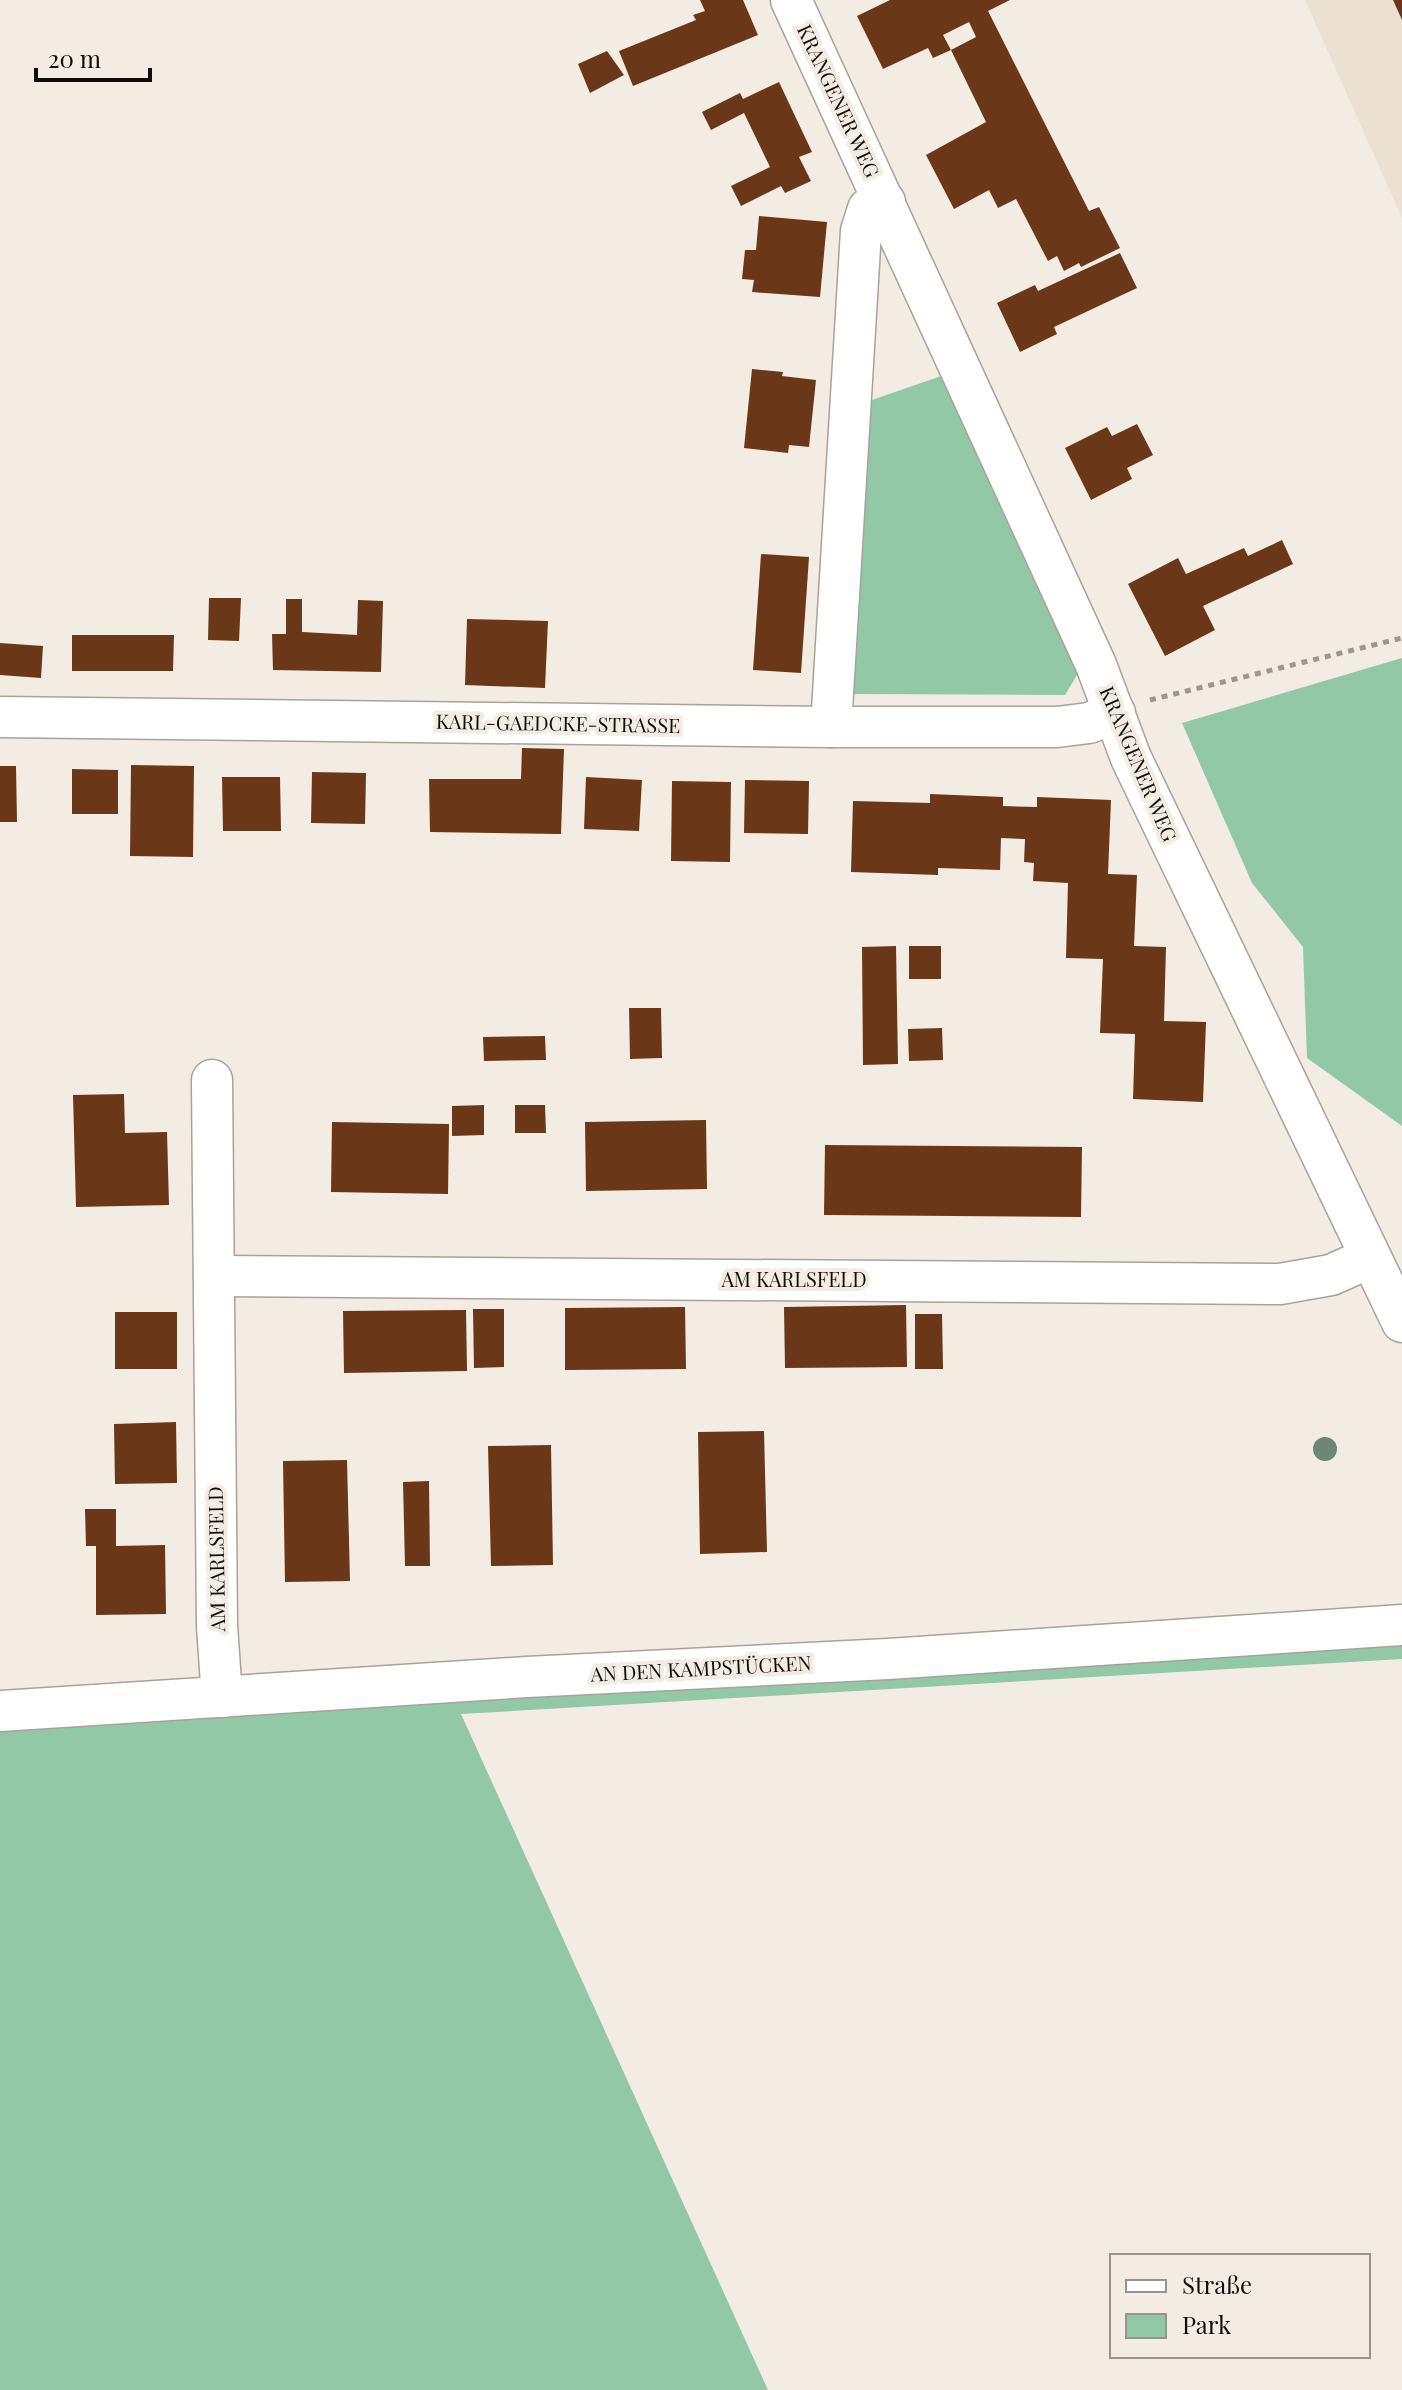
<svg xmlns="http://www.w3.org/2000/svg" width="1402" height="2390" font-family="'Playfair Display',serif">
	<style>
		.built { fill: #ece1d1 }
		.green { fill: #93c8a7 }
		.building { fill: #6a3718 }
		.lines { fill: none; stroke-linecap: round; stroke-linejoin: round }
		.street-casing { stroke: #a9a299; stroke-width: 43 }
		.path { stroke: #9b968f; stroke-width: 5; stroke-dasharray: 6 6; stroke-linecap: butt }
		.street { stroke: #fff; stroke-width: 40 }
		.tree { fill: #6d8776 }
		.labels { text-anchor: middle; stroke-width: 8; stroke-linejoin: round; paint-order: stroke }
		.street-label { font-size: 20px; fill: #100e0b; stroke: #f3ece2 }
	</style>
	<rect width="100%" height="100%" fill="#f3ece2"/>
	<path class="built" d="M1305,0H1402V218Z"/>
	<g class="green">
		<path d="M944,375L1080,670L1065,695L852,694L860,542L872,400Z"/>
		<path d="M1402,658V1126L1307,1058L1303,947L1252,883L1182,723Z"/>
		<path d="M1402,1643V1659L461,1714L768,2390H0V1725Z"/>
	</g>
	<g class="building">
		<path d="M700,0H743L758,35L633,86L619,51L696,20L693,15L705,11Z"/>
		<path d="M890,0H1010L988,11L1089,211L1099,207L1120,248L1081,267L1079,263L1064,271L1057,256L1048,261L1016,199L998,208L989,190L954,209L926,155L986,122L951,50L976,37L969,22L943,35L951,50L933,58L928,48L883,69L857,16Z"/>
		<path d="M1393,0H1402V20Z"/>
		<path d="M607,51L624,75L590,93L578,64Z"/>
		<path d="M779,82L812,152L799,157L811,181L785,193L781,186L741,206L731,186L770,167L744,113L711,130L702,112L740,93L743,99Z"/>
		<path d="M759,216L827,222L820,297L752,292L754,280L742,279L745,250H756Z"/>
		<path d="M1120,253L1137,288L1054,327L1057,334L1020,352L997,303L1035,285L1038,291Z"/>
		<path d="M752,369L783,372L782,376L816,380L809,447L789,445L788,453L744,448Z"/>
		<path d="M1137,424L1153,455L1127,468L1132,479L1091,500L1065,448L1107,427L1112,436Z"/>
		<path d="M1282,540L1293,564L1203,606L1215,630L1165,656L1128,584L1178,558L1186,574L1244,548L1248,556Z"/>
		<path d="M761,554L809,557L801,673L753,670Z"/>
		<path d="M209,598H241L239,641L208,640Z"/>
		<path d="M286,599H302V632L357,635L358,600L383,601L381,672L273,670L272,634H286Z"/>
		<path d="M467,619L548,621L545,688L465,685Z"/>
		<path d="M72,635H174L173,671H72Z"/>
		<path d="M0,643L43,646L41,678L0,675Z"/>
		<path d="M522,748L564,749L561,834L430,832L429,779H521Z"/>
		<path d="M131,765L194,766L193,857L130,856Z"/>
		<path d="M0,766H16L17,822H0Z"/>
		<path d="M72,769L118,770V814H72Z"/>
		<path d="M312,772L366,773L365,824L311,823Z"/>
		<path d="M222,777H280L281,831H223Z"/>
		<path d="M586,777L642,780L639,831L584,829Z"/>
		<path d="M745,780L809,781L808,834L744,833Z"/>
		<path d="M672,781L731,782L730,862L671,861Z"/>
		<path d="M930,794L1003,797V806L1037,807V797L1111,800L1108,874L1137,875L1134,946L1166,947L1164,1021L1206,1022L1203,1102L1133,1099L1135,1034L1100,1033L1103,959L1066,958L1068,883L1033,881L1034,863L1024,862L1025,839L1001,838L1000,870L938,868V875L851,872L853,801L930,803Z"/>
		<path d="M896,946L898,1064L863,1065L862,947Z"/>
		<rect x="909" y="946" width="32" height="33"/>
		<path d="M629,1008H661L662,1058L630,1059Z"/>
		<path d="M942,1028L943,1060L909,1061L908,1029Z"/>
		<path d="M545,1036L546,1060L484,1061L483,1037Z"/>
		<path d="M124,1094L125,1133L167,1132L169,1205L76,1207L73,1095Z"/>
		<path d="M484,1105V1135L452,1136V1106Z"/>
		<path d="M515,1105H545L546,1133H515Z"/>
		<path d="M706,1120L707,1189L586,1191L585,1122Z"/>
		<path d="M332,1122L449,1124L448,1194L331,1192Z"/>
		<path d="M825,1145L1082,1147L1081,1217L824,1215Z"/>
		<path d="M906,1305L907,1367L785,1368L784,1307Z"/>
		<path d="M685,1307L686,1369L565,1370V1308Z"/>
		<path d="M473,1309H504V1367L474,1368Z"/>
		<path d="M466,1310L467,1371L344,1373L343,1311Z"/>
		<rect x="115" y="1312" width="62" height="57"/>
		<path d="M915,1314H942L943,1369H915Z"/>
		<path d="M176,1422L177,1483L115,1484L114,1424Z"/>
		<path d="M764,1431L767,1552L700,1554L698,1432Z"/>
		<path d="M551,1445L553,1565L491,1566L488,1446Z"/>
		<path d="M347,1460L350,1581L285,1582L283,1461Z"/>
		<path d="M429,1481L430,1566H405L403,1482Z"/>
		<path d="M85,1509H116V1546L165,1545L166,1614L96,1615V1546H86Z"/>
	</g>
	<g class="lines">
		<defs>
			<g id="street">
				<path d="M791,0L1096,665L1131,758L1402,1322"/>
				<path d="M0,717L831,727H1057L1089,723L1115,713"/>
				<path d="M831,727L861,231L868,209L885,202"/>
				<path d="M212,1080L217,1626L222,1697"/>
				<path d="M214,1276L1280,1284L1331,1275L1369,1258"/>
				<path d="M0,1711L527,1677L888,1659L1402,1625"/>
			</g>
		</defs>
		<use href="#street" class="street-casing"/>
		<path class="path" d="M1150,700L1402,638"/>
		<use href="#street" class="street"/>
	</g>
	<circle class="tree" cx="1325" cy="1449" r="12"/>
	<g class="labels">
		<g class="street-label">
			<text transform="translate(838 101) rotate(65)" y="7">KRANGENER WEG</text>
			<text transform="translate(558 724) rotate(1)" y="7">KARL-GAEDCKE-STRASSE</text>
			<text transform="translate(1138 764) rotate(67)" y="7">KRANGENER WEG</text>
			<text x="794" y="1287">AM KARLSFELD</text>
			<text transform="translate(217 1559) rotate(-91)" y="7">AM KARLSFELD</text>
			<text transform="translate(701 1669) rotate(-3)" y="7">AN DEN KAMPSTÜCKEN</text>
		</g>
	</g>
	<rect x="1110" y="2254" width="260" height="104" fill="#f3ece2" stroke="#98938c" stroke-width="2"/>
	<rect x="1126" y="2280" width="40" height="12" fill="#ffffff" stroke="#98938c" stroke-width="2"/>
	<text x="1182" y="2294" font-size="24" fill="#100e0b">Straße</text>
	<rect x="1126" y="2314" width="40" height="24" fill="#93c8a7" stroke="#98938c" stroke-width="2"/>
	<text x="1182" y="2334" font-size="24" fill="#100e0b">Park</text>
	<path d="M36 68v12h114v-12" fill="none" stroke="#100e0b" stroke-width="4"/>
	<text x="48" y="68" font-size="24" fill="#100e0b" stroke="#f3ece2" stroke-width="6" paint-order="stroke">20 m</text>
</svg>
